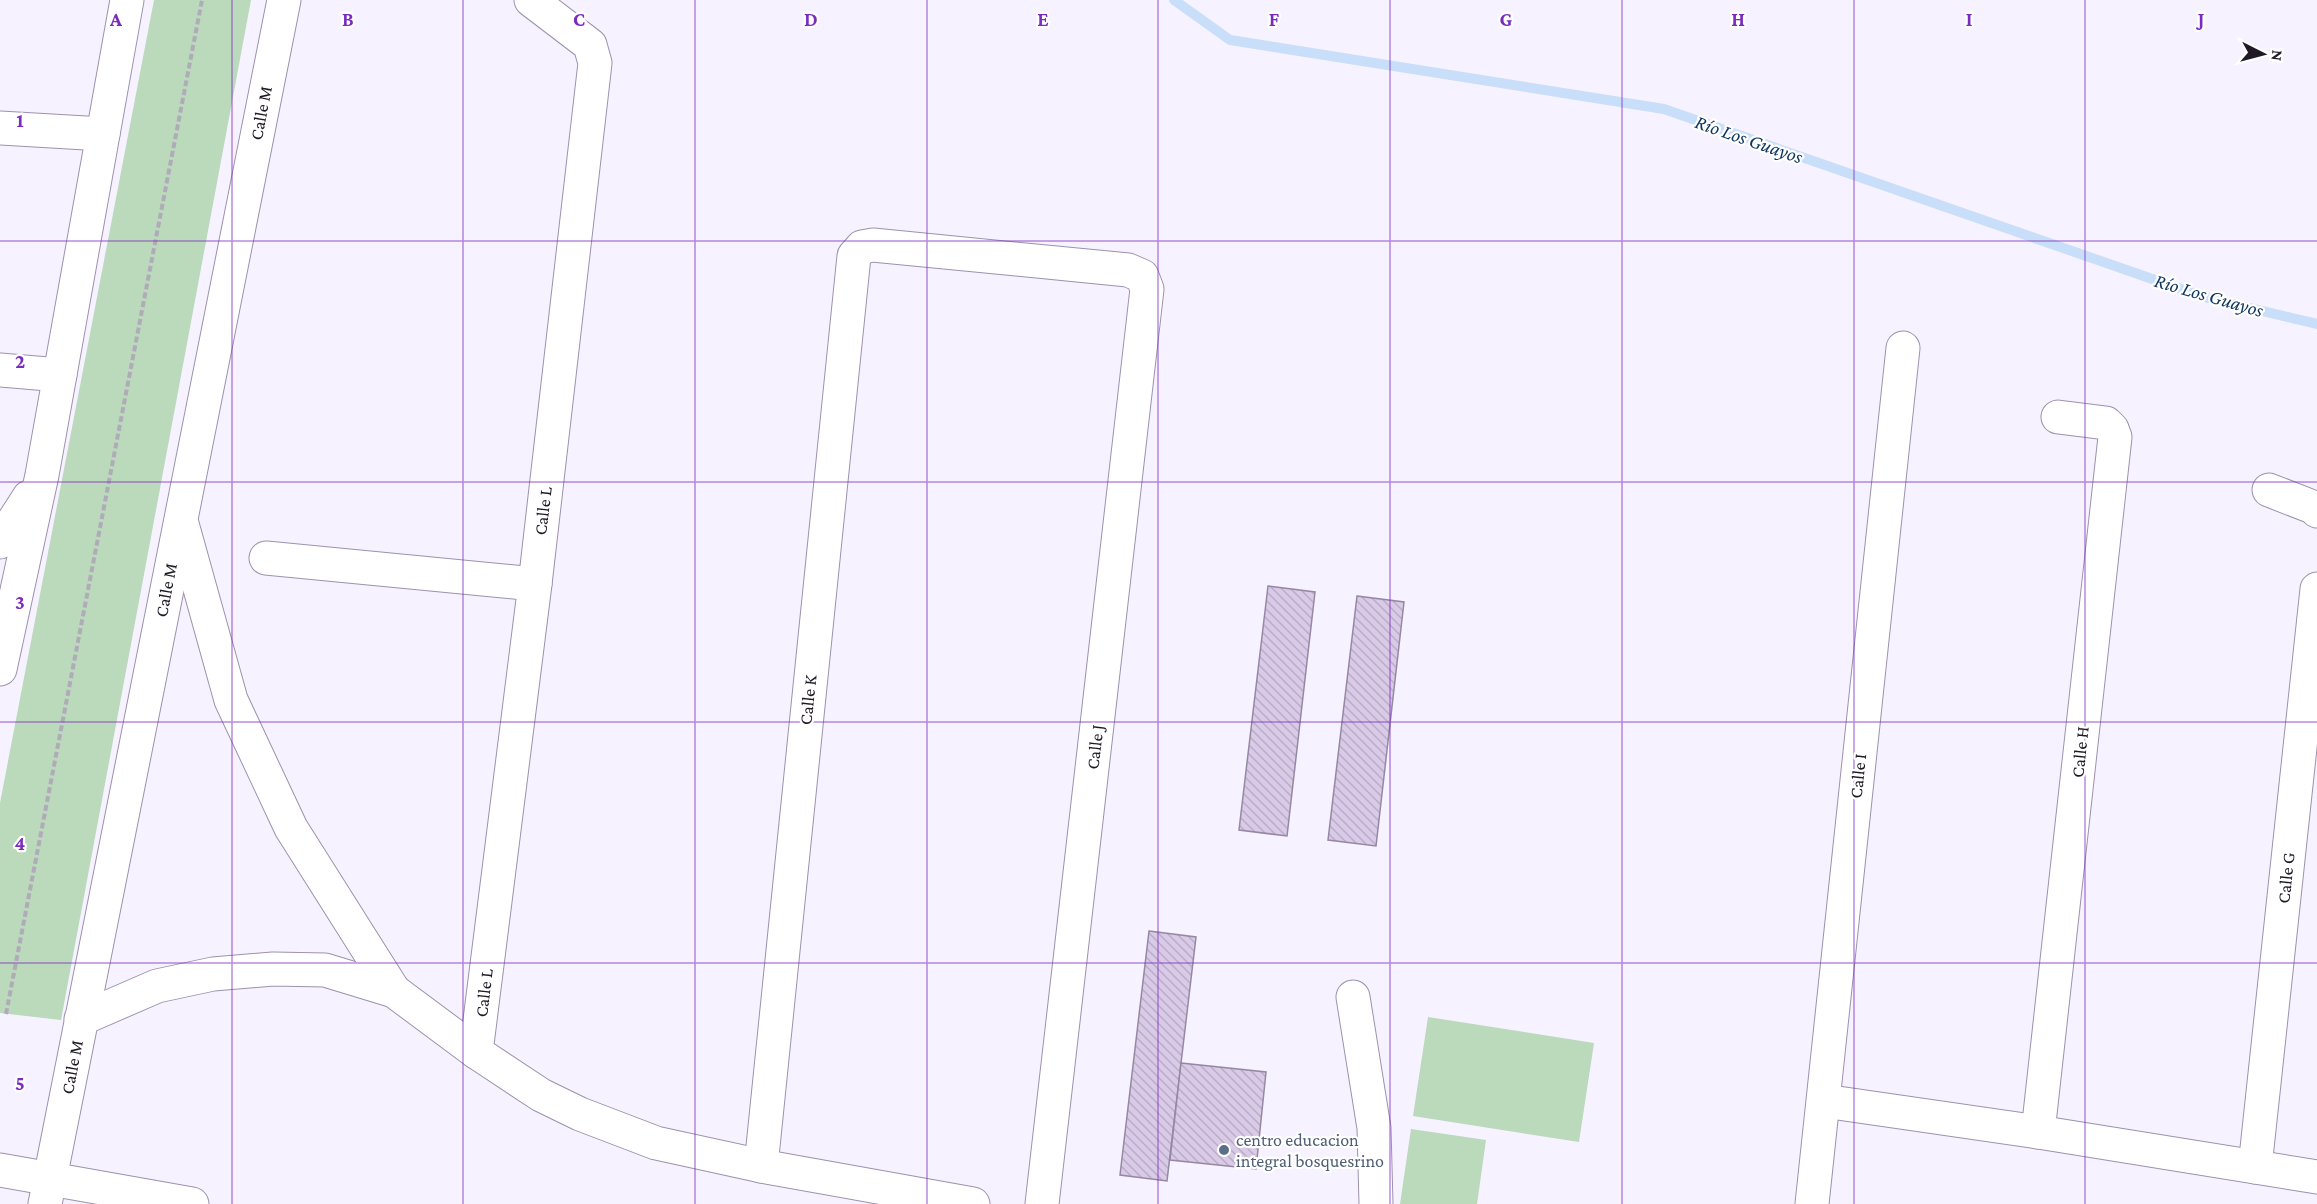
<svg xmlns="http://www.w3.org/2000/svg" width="2317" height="1204" font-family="'Crimson Pro',serif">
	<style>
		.green { fill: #bbd9bb }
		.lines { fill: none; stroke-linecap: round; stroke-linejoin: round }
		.stream { stroke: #c8def9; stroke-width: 10 }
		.building { fill: url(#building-back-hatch); stroke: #9588a4; stroke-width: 1.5 }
		.minor-casing { stroke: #9d91ad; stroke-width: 35 }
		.major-casing { stroke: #9d91ad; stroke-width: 35 }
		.path { stroke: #b0abb8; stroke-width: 4; stroke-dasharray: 6 3; stroke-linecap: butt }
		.minor { stroke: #fff; stroke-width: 33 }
		.major { stroke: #fff; stroke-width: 33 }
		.grid { fill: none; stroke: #7b2cbf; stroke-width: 1.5; stroke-opacity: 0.55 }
		.service-dot { fill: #5c6f8a; stroke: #fff; stroke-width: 2 }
		.labels { text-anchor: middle; stroke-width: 4.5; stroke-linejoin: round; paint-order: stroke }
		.street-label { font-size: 18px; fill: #1f1a25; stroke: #fff }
		.service-label { font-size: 18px; fill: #4e5e75; stroke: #fff; text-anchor: start }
		.water-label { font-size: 20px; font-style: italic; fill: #0e355e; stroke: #fff }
		.grid-label { font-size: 20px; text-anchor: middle; font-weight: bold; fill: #7b2cbf; stroke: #fff; stroke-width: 4.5; stroke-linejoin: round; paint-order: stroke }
	</style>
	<defs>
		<pattern id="building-back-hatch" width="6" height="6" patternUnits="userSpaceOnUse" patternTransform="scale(1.5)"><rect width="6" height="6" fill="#d9cae8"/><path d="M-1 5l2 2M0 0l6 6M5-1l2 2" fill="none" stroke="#baadc7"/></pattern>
	</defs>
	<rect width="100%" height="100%" fill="#f7f2ff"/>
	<g class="green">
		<path d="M154,0H251L61,1020L0,1013V803Z"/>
		<path d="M1428,1017L1594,1043L1579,1142L1413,1116Z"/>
		<path d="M1411,1129L1486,1140L1477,1204H1400Z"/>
	</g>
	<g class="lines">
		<path class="stream" d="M1174,0L1230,40L1664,109L2204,297L2317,324"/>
	</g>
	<g class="building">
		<path d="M1268,586L1315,592L1287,836L1239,830Z"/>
		<path d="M1357,596L1404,602L1376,846L1328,840Z"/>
		<path d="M1149,931L1196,937L1167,1181L1120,1175Z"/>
		<path d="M1181,1063L1266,1072L1256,1169L1170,1160Z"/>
	</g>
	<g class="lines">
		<defs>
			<g id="minor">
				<path d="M0,128L103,134"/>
				<path d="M0,370L60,375"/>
				<path d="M2269,490L2315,508L2317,511"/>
				<path d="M182,524L231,700L291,828L394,991"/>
				<path d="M0,542L29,497"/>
				<path d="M266,558L535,584"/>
				<path d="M0,669L42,475L127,0"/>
				<path d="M1353,997L1374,1128L1376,1204"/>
				<path d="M81,1019L157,986L213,974L273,969L325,970L394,991L476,1052L541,1095L580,1114L656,1143L761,1166L973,1204"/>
				<path d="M476,1052L535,584L595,63L590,45L531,0"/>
				<path d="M1824,1101L2038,1132L2317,1177"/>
				<path d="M2038,1132L2115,437L2112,429L2106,423L2058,417"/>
				<path d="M761,1166L854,256L862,247L873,245L1128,270L1142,276L1147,289L1042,1204"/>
				<path d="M2255,1167L2317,589"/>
				<path d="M45,1204L284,0"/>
				<path d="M1812,1204L1903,348"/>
			</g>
			<path id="major" d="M0,1170L192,1204"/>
		</defs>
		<use href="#minor" class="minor-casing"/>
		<use href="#major" class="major-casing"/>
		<path class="path" d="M6,1014L202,0"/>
		<use href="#minor" class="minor"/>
		<use href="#major" class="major"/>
	</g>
	<path class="grid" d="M232,0V1204M463,0V1204M695,0V1204M927,0V1204M1158,0V1204M1390,0V1204M1622,0V1204M1854,0V1204M2085,0V1204M0,241H2317M0,482H2317M0,722H2317M0,963H2317"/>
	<circle class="service-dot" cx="1224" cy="1150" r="6"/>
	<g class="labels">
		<g class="street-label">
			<text transform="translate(261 113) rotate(-79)" y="6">Calle M</text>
			<text transform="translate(543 511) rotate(-83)" y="6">Calle L</text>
			<text transform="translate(166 590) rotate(-79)" y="6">Calle M</text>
			<text transform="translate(808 700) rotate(-84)" y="6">Calle K</text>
			<text transform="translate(1095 747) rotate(-83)" y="6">Calle J</text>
			<text transform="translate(2080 752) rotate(-84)" y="6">Calle H</text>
			<text transform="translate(1858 776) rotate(-84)" y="6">Calle I</text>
			<text transform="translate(2286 878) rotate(-84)" y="6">Calle G</text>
			<text transform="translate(484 993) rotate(-83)" y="6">Calle L</text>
			<text transform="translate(72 1067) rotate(-79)" y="6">Calle M</text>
		</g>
		<g class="service-label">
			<text x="1236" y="1146">centro educacion<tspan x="1236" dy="21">integral bosquesrino</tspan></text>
		</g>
		<g class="water-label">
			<text transform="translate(1749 139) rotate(19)" y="7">Río Los Guayos</text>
			<text transform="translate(2209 295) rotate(16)" y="7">Río Los Guayos</text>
		</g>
	</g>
	<g class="grid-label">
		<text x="116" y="26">A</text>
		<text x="348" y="26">B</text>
		<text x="579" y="26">C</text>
		<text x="811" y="26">D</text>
		<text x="1043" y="26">E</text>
		<text x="1274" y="26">F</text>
		<text x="1506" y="26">G</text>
		<text x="1738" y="26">H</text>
		<text x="1969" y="26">I</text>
		<text x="2201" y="26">J</text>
		<text x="20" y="127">1</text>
		<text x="20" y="368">2</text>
		<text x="20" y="609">3</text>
		<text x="20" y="850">4</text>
		<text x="20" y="1090">5</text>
	</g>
	<g transform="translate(2263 54) rotate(96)" stroke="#ffffff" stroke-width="4.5" paint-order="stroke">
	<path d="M0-4.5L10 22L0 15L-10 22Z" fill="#1f1a25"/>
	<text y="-9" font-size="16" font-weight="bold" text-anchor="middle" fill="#1f1a25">N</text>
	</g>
</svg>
